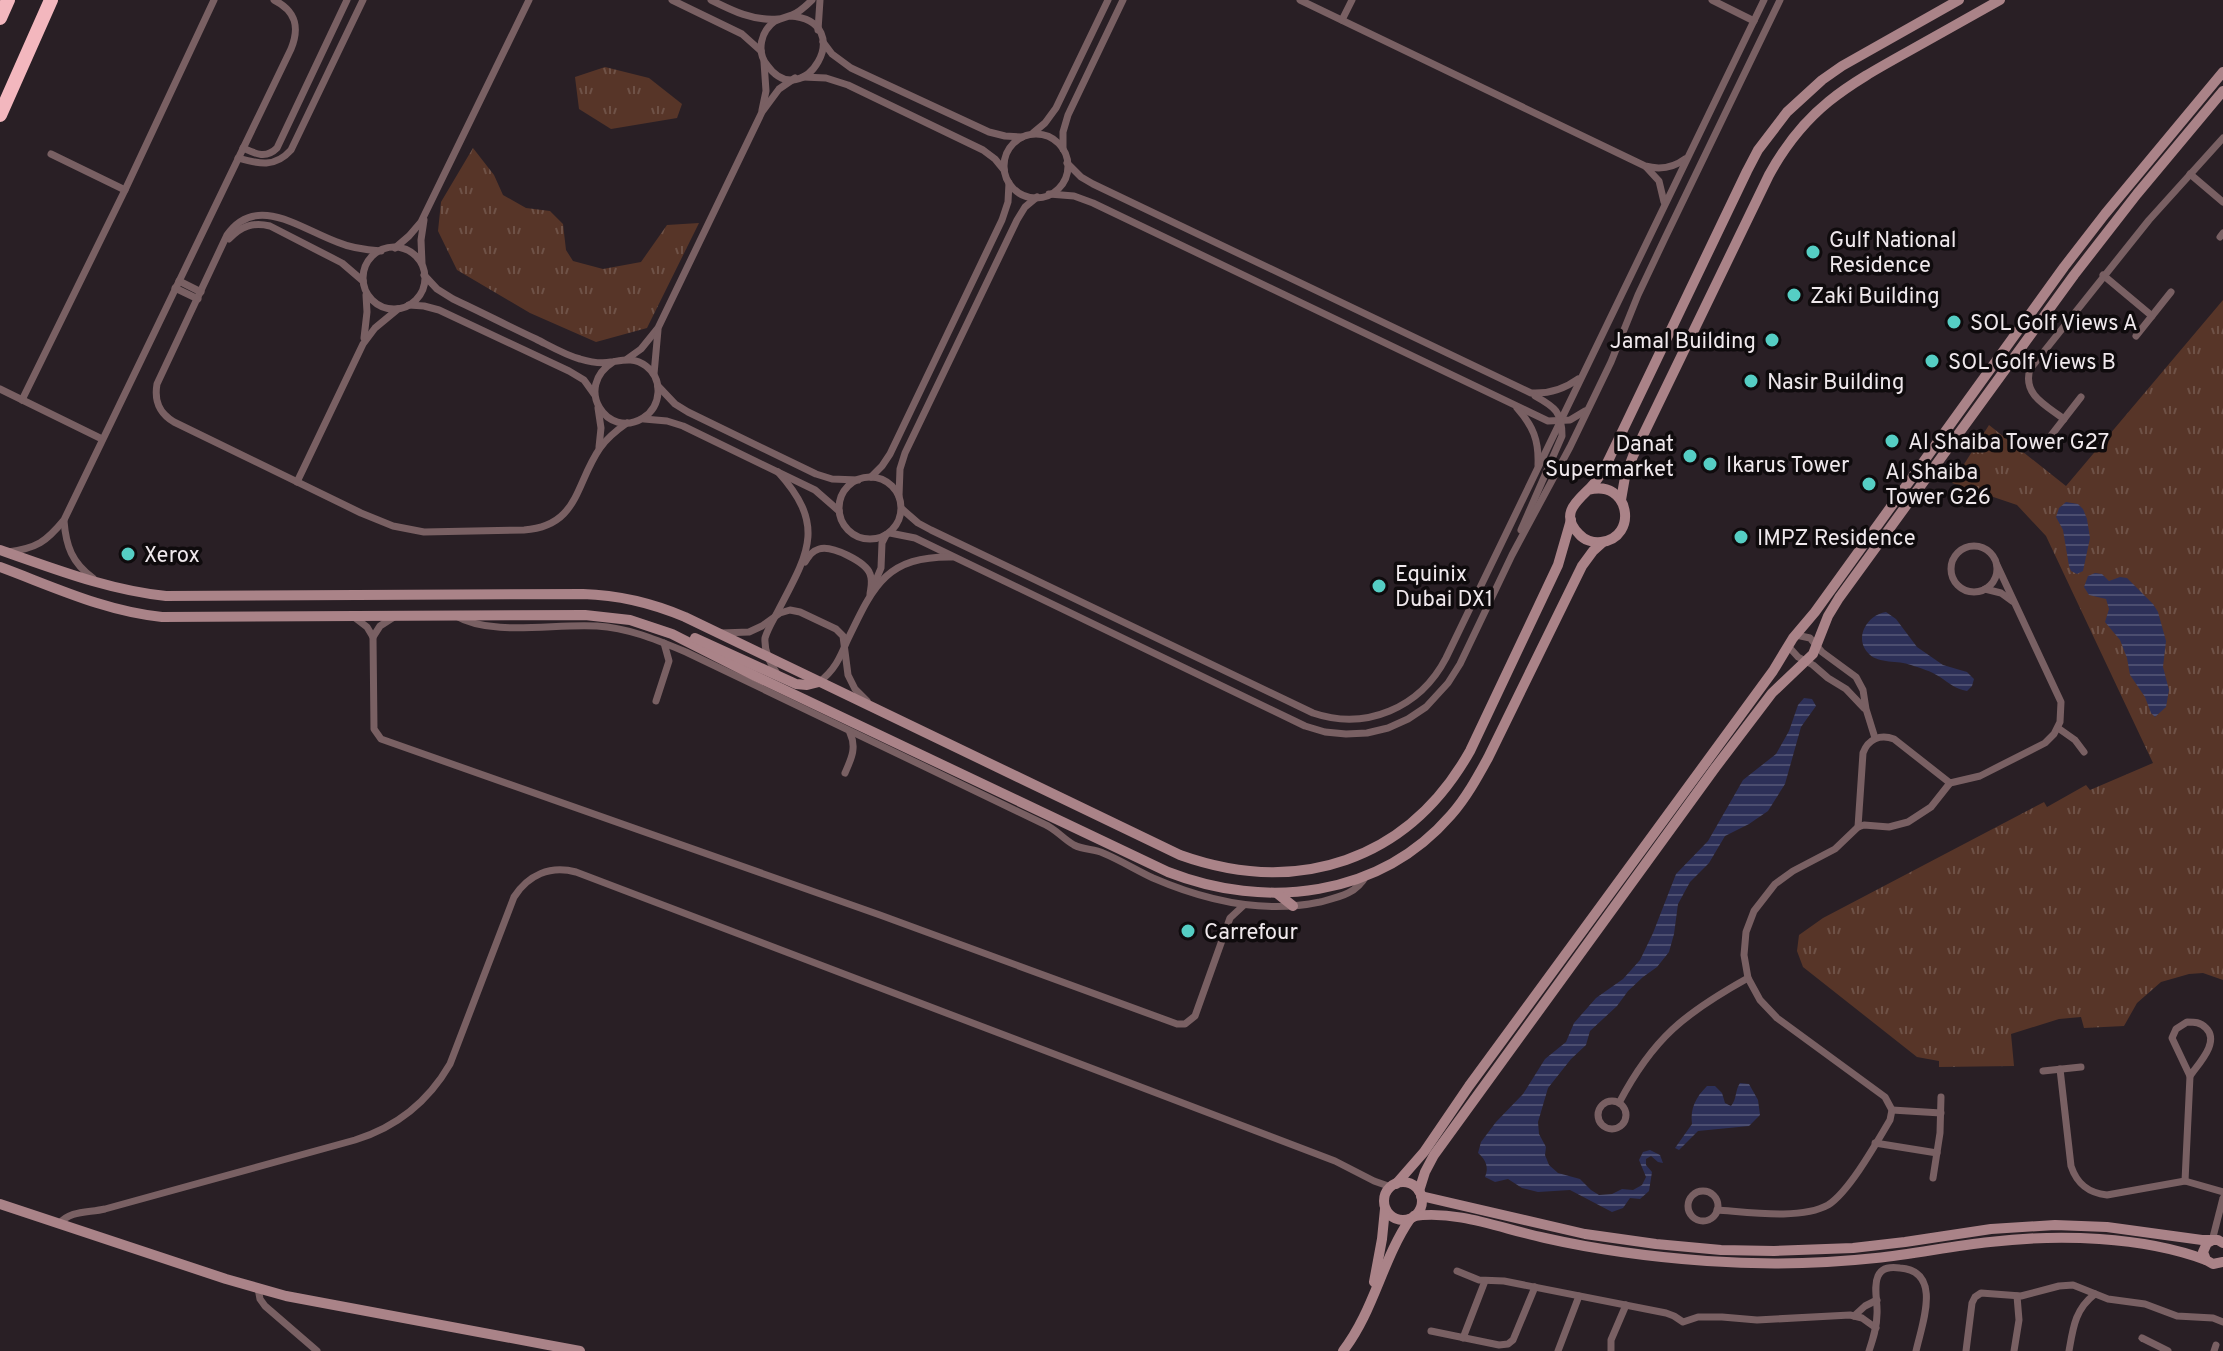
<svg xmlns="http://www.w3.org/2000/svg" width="2223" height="1351" font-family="Overpass,sans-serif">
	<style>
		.grass { fill: url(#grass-tufts) }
		.water { fill: url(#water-rules) }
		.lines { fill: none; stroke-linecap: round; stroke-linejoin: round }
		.street { stroke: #796063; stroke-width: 7 }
		.secondary { stroke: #aa8388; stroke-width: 10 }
		.highway { stroke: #f3b7be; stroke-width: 14 }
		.poi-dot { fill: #55cec4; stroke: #0f0b0d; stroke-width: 3 }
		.labels { text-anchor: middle; stroke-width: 7; stroke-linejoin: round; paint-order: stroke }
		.poi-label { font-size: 22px; fill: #efe8ec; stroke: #0f0b0d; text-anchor: start }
	</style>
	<defs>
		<pattern id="grass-tufts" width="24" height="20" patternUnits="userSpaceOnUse" patternTransform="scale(2)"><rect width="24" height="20" fill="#573528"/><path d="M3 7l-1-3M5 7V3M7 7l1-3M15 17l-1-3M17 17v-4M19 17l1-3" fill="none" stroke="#6f5247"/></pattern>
		<pattern id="water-rules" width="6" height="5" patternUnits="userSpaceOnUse" patternTransform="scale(2)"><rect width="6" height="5" fill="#2d3058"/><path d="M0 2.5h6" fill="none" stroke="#4c4e70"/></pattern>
	</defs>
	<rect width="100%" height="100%" fill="#291f25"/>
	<g class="grass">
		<path d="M605,67L649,78L682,104L677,118L611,129L579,109L575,77Z"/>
		<path d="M473,148L494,175L503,195L526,208L550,211L563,224L566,250L573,261L603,269L641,262L667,225L699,223L647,328L596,342L530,313L457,270L438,231L441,202Z"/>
		<path d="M2223,300V980L2203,973L2189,974L2161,982L2137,1003L2124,1026L2084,1028L2081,1017L2059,1019L2011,1034L2014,1066L1939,1067V1061L1917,1057L1803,967L1797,951L1799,935L1823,918L2044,802L2047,807L2086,785L2090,790L2153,763L2046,536L2017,505L1952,483L1989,425L2066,486Z"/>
	</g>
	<g class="water">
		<path d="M2066,502L2078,504L2083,509L2087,519L2090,538L2083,571L2077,574L2071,571L2069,566L2063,530L2056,517L2059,508Z"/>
		<path d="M2095,573L2102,574L2109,581L2120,577L2127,578L2153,604L2158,612L2166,641L2163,667L2169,690L2166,707L2155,717L2151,713L2145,697L2130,675L2127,658L2120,640L2105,622L2109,609L2106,599L2089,595L2084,587L2088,576Z"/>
		<path d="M1886,612L1896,619L1917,647L1943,665L1967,672L1974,679L1972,686L1967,691C1955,689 1949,683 1940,677C1931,671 1920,668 1911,665C1898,660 1879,664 1869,654C1853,638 1867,615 1886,612Z"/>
		<path d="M1804,698L1812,699L1816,706L1801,727L1785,784L1768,811L1749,824L1725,836L1709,863L1690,882L1678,904L1674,934L1669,952L1657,967L1643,977L1628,991L1617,1006L1590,1031L1586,1045L1571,1059L1548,1088L1538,1122L1539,1134L1546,1147L1545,1155L1549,1165L1558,1173L1580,1179L1591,1190L1599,1195L1612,1194L1622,1189L1633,1190L1642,1185L1646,1177L1639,1160L1643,1152L1650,1150L1660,1155L1663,1163L1658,1162L1651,1156L1646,1159V1165L1652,1172L1649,1191L1640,1199L1630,1198L1623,1208L1612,1212L1570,1190L1538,1192L1522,1188L1508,1179L1495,1182L1485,1177C1489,1167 1486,1160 1478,1153L1481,1142L1496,1122L1523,1094L1545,1059L1566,1042L1574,1023L1596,998L1623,979L1640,960L1653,933L1676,874L1708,841L1743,780L1776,754L1789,731L1798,705Z"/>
		<path d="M1740,1083L1749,1084L1758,1100L1760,1115L1749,1126L1698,1131L1679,1150L1675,1148L1692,1124C1690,1108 1696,1097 1707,1086H1715L1722,1093L1725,1103L1731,1106C1737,1099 1735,1090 1740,1083Z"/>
	</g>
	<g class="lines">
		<g class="street">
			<path d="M672,0L742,34L761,51"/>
			<path d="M711,0C733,11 753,21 778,19"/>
			<path d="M1300,0L1645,166C1660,170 1673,168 1685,159"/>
			<path d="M1712,0L1754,21"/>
			<path d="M790,16C860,21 803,116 767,65C756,51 761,31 775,21C781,18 787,17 792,15C800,12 806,6 812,0"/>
			<path d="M1342,20L1352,0"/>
			<path d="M818,30L820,0"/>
			<path d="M823,42L832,54L851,68L989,132L1005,136L1022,137"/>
			<path d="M803,77L826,78L848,85L983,150L995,159L1004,170"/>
			<path d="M762,110L766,91L764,62"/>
			<path d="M1033,133L1045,123L1056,108L1108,0"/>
			<circle cx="1036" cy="166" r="32"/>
			<path d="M243,148C256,154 266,159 277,148L347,0"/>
			<path d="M1063,149V132L1068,115L1123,0"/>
			<path d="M51,154L125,190"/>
			<path d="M238,158C259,164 275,168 291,150L363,0"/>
			<path d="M1067,163L1081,177L1093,184L1531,393C1549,394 1563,390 1578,379"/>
			<path d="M1647,168L1659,181L1664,202"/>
			<path d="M2190,174L2223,202"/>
			<path d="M1049,194L1074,196L1093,203L1548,421L1570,420L1585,411"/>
			<path d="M2220,237L2223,233"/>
			<path d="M229,239C241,226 253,222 270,226L342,263L363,281"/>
			<circle cx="394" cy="278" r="31"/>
			<path d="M395,248L409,236L421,222L529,0"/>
			<path d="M381,251C365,250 351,248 337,242C301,229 256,193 227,235L157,384C154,401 159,413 174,422L361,513L393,526L424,532L524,530C579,526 575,484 600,448C607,438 617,430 627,423"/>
			<path d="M422,263L421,240L424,220"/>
			<path d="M424,275L437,289L453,299C481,312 508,326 536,339C550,346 565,355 580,359C590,362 601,364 611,362C624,360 634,357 646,366C663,379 662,406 643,418C607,440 573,387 613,362"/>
			<path d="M2103,275L2152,316"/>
			<path d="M179,281L201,292"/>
			<path d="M175,288L198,299"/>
			<path d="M409,305L424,306L439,310L569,371L584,380L594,394"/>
			<path d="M2136,336L2171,292"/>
			<path d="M364,338L367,312L366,295"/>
			<path d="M627,359L641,349L658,328L762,112L779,89L795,78"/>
			<path d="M654,374L658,330"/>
			<path d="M658,386L675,404L688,412L816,474L832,479L858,480"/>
			<path d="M0,389L102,439"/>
			<path d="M22,400L125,190L214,0"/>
			<path d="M598,408L601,428L599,447"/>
			<path d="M1517,408C1533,426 1539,440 1538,465"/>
			<path d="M644,419L667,421L683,426L815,490L839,511"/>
			<path d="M2064,419C2047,406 2022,395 2030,369L2149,220L2223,138"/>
			<path d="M2046,442L2081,397"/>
			<circle cx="870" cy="508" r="31"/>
			<path d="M871,477L882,466L890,454L1002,220L1008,202L1009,183"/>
			<path d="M297,482L363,344L375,328L398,309"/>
			<path d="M899,496L900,469L905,453L1017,220L1025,207L1037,197"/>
			<path d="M902,509L918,523L931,530L1313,713C1366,731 1420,708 1446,658L1764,0"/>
			<path d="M64,521C66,546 72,563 93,578"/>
			<path d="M1521,530L1562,436C1562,412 1555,407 1535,396"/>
			<path d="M890,533L915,538L1305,726L1325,732L1346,734L1367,733L1388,728L1408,719L1426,707L1448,683L1460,664L1512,555L1570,447L1611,362L1638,295L1665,238L1780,0"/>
			<circle cx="1974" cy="569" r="23"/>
			<path d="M8,552C37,548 46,542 64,520L291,49C300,27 296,11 274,0"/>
			<path d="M805,562C809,556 812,551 819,549C832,545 866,562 870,574C873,581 871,587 870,594"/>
			<path d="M873,587L881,568L882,543L886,535"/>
			<path d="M1985,589L2001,593L2012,601"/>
			<path d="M456,616C492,637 555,623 597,626C629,628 657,640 686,652L1044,824C1056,829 1063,839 1074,845C1084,850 1094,849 1103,853C1120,860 1136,870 1153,878C1206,901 1263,914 1320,902C1339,897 1356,894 1366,876"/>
			<path d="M354,617L367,627L373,637L374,729L381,739L880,915L1177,1024H1185L1195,1016L1230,918L1244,905"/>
			<path d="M721,633L749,632L762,626L780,613L790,610L800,612L836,629L843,636L848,675L855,689L867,701"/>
			<path d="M1796,635L1810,638L1822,652L1856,677L1863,690L1866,709L1875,738"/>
			<path d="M373,637L380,626L394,617"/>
			<path d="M1788,646L1798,657L1813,665L1828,678L1846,689L1864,708"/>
			<path d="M778,675C770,664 764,652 765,638C768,628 774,619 779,609C809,552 826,525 778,472"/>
			<path d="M819,682C834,671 840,658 847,641C873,587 885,556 952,557"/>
			<path d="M656,701L669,661L664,643"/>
			<path d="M2058,728L2075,740L2084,752"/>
			<path d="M845,773C851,759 857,748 850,733"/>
			<path d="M1858,827L1863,753C1868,739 1880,734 1894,739L1950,783"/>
			<path d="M2187,1022C2195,1022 2200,1022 2206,1028C2220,1042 2199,1063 2190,1076L2172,1038L2176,1029Z"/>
			<path d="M2060,1069L2071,1166C2077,1184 2088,1193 2107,1195L2185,1181L2223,1192"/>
			<path d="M2043,1071L2081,1067"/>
			<circle cx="1612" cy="1115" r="14"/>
			<path d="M1619,1103C1653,1038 1685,1013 1748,978"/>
			<path d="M1892,1110L1941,1113"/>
			<path d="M1875,1143L1937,1153"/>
			<path d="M1933,1178L1940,1133L1941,1097"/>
			<path d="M2185,1181L2190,1076"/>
			<circle cx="1703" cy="1206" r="15"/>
			<path d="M1717,1210C1747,1212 1801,1220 1828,1205C1849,1192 1877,1142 1890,1120L1892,1110L1885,1097L1777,1018L1760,1000L1748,978L1744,955L1746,932L1754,911L1775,884L1793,871L1835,849L1858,827L1864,825L1889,827L1908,822L1931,807L1950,783L1980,776L2045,743L2054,734L2060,722L2061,702L1997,565"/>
			<path d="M59,1224C70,1210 89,1213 105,1209L355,1140C397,1127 428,1102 450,1064L514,897C528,875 550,865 576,872L1335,1161L1374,1181L1391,1187"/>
			<path d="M2212,1241L2223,1198"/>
			<path d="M1457,1271L1479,1280L1504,1281L1666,1313L1674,1316L1683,1322L1698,1317H1722L1757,1320L1850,1315L1862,1318L1876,1328"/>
			<path d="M258,1288L260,1299L265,1306L317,1351"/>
			<path d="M1854,1316L1865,1306L1877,1300"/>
			<path d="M1431,1331L1499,1345L1508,1344L1513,1340L1535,1287"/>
			<path d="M1463,1338L1485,1281"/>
			<path d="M2142,1338L2168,1351"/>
			<path d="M1558,1351L1579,1296"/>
			<path d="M1611,1351V1340L1626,1305"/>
			<path d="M1869,1351C1873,1339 1877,1327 1877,1314C1878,1303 1873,1287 1878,1276C1882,1267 1891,1267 1900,1268C1943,1271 1922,1324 1916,1351"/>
			<path d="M1966,1351L1972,1303L1975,1297L1981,1293L2021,1296L2059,1286L2073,1285L2108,1299L2145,1304L2177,1316L2213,1318L2223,1322"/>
			<path d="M2014,1351L2019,1320L2017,1296"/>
			<path d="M2069,1351C2073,1328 2075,1309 2095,1294"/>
			<path d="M2214,1351L2216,1345"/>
		</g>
		<g class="secondary">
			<path d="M1588,490C1630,478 1639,538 1601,542C1593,543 1584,540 1579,534C1559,514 1577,501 1590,488C1598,480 1605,468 1610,457L1747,171L1758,150L1787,112L1822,80L1842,66L1959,0"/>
			<path d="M1621,500L1625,477L1633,456L1769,175C1805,109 1846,86 1909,51C1939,34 1970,17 2000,0"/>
			<path d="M0,550C55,569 108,590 166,596L583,594C620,595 652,603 685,617L1180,855C1298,897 1408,861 1470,751L1558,565L1571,520"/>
			<path d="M0,567C54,587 104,611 162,617L585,615L630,620L672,634L755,676L1168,872C1265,910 1379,898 1451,815C1466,798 1477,778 1488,758L1582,566L1593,551L1603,542"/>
			<path d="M695,638L796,684L807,685L819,682"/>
			<path d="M1278,894L1293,906"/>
			<circle cx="1403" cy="1201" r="19"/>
			<path d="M1396,1184L1424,1152L1469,1086L1773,671L1793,638L1815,612L2064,267L2105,214L2223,72"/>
			<path d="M1419,1191L1425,1172L1434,1155L1715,768L1772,693L1813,654L1828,616L1839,598L2074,275L2137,194L2223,91"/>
			<path d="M1421,1196L1585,1234L1656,1244L1721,1250L1774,1251L1853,1248L1905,1242L1991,1229L2055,1225L2107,1227L2202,1240H2218L2223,1243"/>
			<path d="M0,1204L226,1279L286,1296L580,1351"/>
			<path d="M1414,1216C1459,1210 1502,1229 1545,1238C1598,1250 1652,1257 1707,1261C1763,1265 1820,1264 1876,1258C1914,1254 1952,1246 1990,1242C2058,1234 2142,1236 2206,1260"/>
			<path d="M2211,1241L2207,1243L2203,1252L2206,1260L2213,1264L2223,1262"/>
			<path d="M1374,1282L1382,1239L1385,1209"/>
			<path d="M1343,1351C1374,1311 1382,1260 1410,1219"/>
		</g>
		<g class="highway">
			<path d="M0,18L8,0"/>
			<path d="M0,115L51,0"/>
		</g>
	</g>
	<g class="poi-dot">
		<circle cx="1813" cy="252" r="8"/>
		<circle cx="1794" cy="295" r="8"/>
		<circle cx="1954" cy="322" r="8"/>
		<circle cx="1772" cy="340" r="8"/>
		<circle cx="1932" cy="361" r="8"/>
		<circle cx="1751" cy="381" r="8"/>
		<circle cx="1892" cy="441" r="8"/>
		<circle cx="1690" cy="456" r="8"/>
		<circle cx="1710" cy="464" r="8"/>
		<circle cx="1869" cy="484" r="8"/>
		<circle cx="1741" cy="537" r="8"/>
		<circle cx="128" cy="554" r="8"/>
		<circle cx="1379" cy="586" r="8"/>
		<circle cx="1188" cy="931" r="8"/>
	</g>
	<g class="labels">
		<g class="poi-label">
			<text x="1829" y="247">Gulf National<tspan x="1829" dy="25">Residence</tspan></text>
			<text x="1810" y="303">Zaki Building</text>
			<text x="1970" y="330">SOL Golf Views A</text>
			<text x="1756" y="348" text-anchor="end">Jamal Building</text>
			<text x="1948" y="369">SOL Golf Views B</text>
			<text x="1767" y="389">Nasir Building</text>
			<text x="1908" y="449">Al Shaiba Tower G27</text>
			<text x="1674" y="451" text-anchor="end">Danat<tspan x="1674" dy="25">Supermarket</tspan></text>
			<text x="1726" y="472">Ikarus Tower</text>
			<text x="1885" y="479">Al Shaiba<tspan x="1885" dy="25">Tower G26</tspan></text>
			<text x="1757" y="545">IMPZ Residence</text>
			<text x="144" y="562">Xerox</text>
			<text x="1395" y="581">Equinix<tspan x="1395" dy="25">Dubai DX1</tspan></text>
			<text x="1204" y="939">Carrefour</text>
		</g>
	</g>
</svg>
